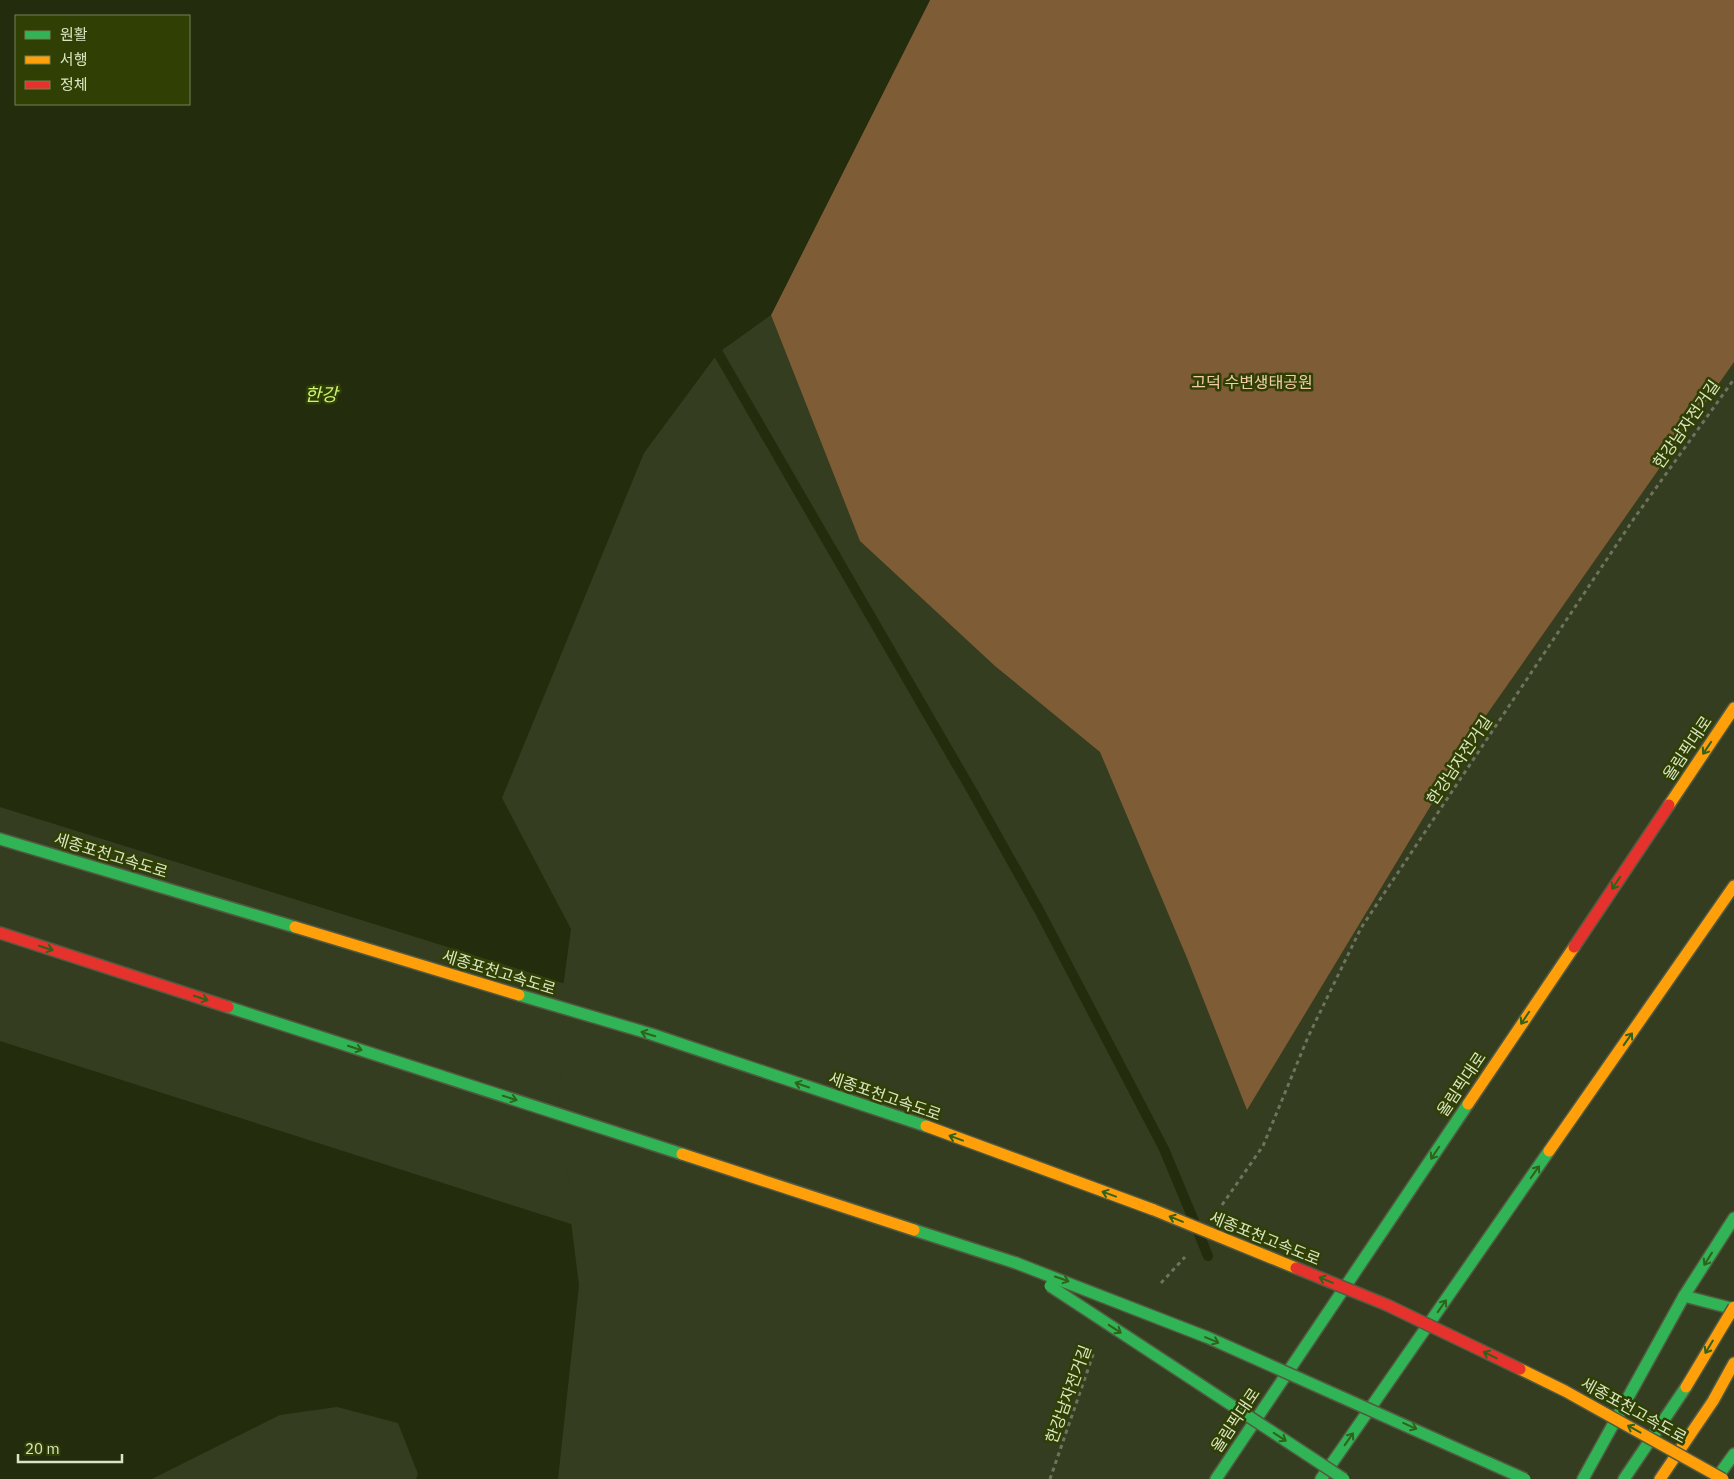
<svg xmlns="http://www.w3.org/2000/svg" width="1734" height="1479" font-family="'IBM Plex Sans','Noto Sans KR',sans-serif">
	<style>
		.green { fill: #7e5c35 }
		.water { fill: #232c0d; fill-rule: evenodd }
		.pier { fill: #343d1f }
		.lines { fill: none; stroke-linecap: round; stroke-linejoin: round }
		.stream { stroke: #232c0d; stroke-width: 10 }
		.fast-casing { stroke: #525a42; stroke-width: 14 }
		.slow-casing { stroke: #525a42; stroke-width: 14 }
		.jam-casing { stroke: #525a42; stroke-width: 14 }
		.path { stroke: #6d735d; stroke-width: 3; stroke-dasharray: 4 4; stroke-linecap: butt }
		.fast { stroke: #30b455; stroke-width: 11 }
		.slow { stroke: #ff9f0a; stroke-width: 11 }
		.jam { stroke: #e5322d; stroke-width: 11 }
		.fast-bridge-casing { stroke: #525a42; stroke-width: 14; stroke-linecap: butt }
		.slow-bridge-casing { stroke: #525a42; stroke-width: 14; stroke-linecap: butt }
		.jam-bridge-casing { stroke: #525a42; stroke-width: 14; stroke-linecap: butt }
		.fast-bridge { stroke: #30b455; stroke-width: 11 }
		.slow-bridge { stroke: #ff9f0a; stroke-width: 11 }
		.jam-bridge { stroke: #e5322d; stroke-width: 11 }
		.oneway { stroke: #30621c }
		.labels { text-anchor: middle; stroke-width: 5; stroke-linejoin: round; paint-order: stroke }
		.park-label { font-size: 16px; fill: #f2cba9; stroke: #303f04 }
		.street-label { font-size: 16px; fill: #d9e6c2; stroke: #303f04 }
		.water-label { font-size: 18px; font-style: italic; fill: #ccf476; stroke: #303f04 }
	</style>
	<rect width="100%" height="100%" fill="#343d1f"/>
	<path class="green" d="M930,0H1734V362L1480,724L1247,1110L1187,958L1100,752L995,666L860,541L771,315Z"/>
	<path class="water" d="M0,0H930L771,315L718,353L644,453L502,798L571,929L560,1009L556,1104L579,1285L558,1479H416L418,1474L398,1423L337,1407L280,1415L152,1479H0ZM16,16H189V104H16Z"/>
	<path class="pier" d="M0,807L566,984L559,1104L574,1225L0,1041Z"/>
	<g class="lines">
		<g class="stream">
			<path d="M718,353L972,791L1040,912L1164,1149L1194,1221"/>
			<path d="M1199,1234L1208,1256"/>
		</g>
		<defs>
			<g id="fast">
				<path d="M0,839L295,927"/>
				<path d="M519,995L651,1034L926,1126"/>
				<path d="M228,1007L682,1154"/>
				<path d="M914,1230L1016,1263"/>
				<path d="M1684,1296L1734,1309"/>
				<path d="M1216,1479L1468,1104"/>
				<path d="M1321,1479L1549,1151"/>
				<path d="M1583,1479L1684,1296L1734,1218"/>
				<path d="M1624,1479L1686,1387"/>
				<path d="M1716,1479L1734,1454"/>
			</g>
			<g id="slow">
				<path d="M1669,805L1734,708"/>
				<path d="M295,927L519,995"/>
				<path d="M1468,1104L1574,947"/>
				<path d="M926,1126L1154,1210"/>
				<path d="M1549,1151L1734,886"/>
				<path d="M682,1154L914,1230"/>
				<path d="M1660,1479L1713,1401L1734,1363"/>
			</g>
			<g id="jam">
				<path d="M0,933L228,1007"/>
				<path d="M1574,947L1669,805"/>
			</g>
		</defs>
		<use href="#fast" class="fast-casing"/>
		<use href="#slow" class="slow-casing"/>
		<use href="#jam" class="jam-casing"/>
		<g class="path">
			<path d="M1222,1205L1263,1146L1308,1037L1361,928L1635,517L1734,379"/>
			<path d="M1161,1283L1185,1257"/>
			<path d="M1050,1479L1094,1352"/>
		</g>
		<use href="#fast" class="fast"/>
		<use href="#slow" class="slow"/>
		<use href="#jam" class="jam"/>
		<defs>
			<g id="fast-bridge">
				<path d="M1016,1263L1209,1338L1525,1479"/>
				<path d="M1050,1286L1344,1479"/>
			</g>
			<g id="slow-bridge">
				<path d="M1154,1210L1296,1268"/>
				<path d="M1520,1369L1565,1391L1723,1479"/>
				<path d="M1686,1387L1734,1307"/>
			</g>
			<path id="jam-bridge" d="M1296,1268L1387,1305L1520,1369"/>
		</defs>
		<use href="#fast-bridge" class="fast-bridge-casing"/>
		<use href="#slow-bridge" class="slow-bridge-casing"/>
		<use href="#jam-bridge" class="jam-bridge-casing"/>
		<use href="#fast-bridge" class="fast-bridge"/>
		<use href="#slow-bridge" class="slow-bridge"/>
		<use href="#jam-bridge" class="jam-bridge"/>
	</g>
	<defs><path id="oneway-shaft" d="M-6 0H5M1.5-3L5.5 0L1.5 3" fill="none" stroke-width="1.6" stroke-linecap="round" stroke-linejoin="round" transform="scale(1.25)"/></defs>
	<g class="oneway">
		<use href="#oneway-shaft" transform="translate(1707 748) rotate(124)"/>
		<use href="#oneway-shaft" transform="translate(1616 883) rotate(124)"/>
		<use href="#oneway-shaft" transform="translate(46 948) rotate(18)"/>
		<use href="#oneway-shaft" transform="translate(201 998) rotate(18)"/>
		<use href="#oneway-shaft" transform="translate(1525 1018) rotate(124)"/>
		<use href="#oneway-shaft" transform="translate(648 1034) rotate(-163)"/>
		<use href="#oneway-shaft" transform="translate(1628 1039) rotate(-55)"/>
		<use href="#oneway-shaft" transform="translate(355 1048) rotate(18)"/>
		<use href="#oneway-shaft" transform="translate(802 1085) rotate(-161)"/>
		<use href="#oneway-shaft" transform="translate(510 1098) rotate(18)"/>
		<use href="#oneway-shaft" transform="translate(956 1138) rotate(-160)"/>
		<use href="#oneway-shaft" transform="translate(1435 1153) rotate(124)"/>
		<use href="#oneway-shaft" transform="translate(1535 1172) rotate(-55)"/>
		<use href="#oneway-shaft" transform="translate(1109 1194) rotate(-160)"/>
		<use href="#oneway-shaft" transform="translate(1176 1219) rotate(-158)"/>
		<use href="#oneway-shaft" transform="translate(1708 1259) rotate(122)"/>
		<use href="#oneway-shaft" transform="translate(1062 1279) rotate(19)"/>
		<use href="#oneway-shaft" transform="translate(1326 1280) rotate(-158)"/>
		<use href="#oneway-shaft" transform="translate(1442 1306) rotate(-55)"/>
		<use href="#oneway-shaft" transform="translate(1115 1329) rotate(33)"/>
		<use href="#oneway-shaft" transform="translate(1212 1340) rotate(23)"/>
		<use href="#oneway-shaft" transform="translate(1709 1347) rotate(121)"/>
		<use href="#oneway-shaft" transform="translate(1490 1355) rotate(-154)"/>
		<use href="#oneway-shaft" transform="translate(1410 1426) rotate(24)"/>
		<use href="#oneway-shaft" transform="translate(1634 1429) rotate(-151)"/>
		<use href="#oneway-shaft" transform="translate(1280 1437) rotate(33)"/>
		<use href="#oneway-shaft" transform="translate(1349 1439) rotate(-55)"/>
	</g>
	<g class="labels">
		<g class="park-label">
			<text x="1252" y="388">고덕 수변생태공원</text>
		</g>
		<g class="street-label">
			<text transform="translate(1686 424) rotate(-55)" y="6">한강남자전거길</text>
			<text transform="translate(1687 748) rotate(-56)" y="6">올림픽대로</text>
			<text transform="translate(1459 760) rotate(-56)" y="6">한강남자전거길</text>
			<text transform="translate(111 855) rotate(17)" y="6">세종포천고속도로</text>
			<text transform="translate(499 972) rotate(17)" y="6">세종포천고속도로</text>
			<text transform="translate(1461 1084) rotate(-56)" y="6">올림픽대로</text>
			<text transform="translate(885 1096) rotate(19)" y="6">세종포천고속도로</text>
			<text transform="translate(1265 1238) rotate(22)" y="6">세종포천고속도로</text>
			<text transform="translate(1068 1394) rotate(-70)" y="6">한강남자전거길</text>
			<text transform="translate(1634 1410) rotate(29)" y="6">세종포천고속도로</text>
			<text transform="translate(1235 1420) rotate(-56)" y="6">올림픽대로</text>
		</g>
		<g class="water-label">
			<text x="321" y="401">한강</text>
		</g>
	</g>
	<rect x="15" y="15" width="175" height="90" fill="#303f04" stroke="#748250"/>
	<rect x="25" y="31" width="25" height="8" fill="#30b455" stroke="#748250"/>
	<text x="60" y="40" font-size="15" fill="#d9e6c2">원활</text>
	<rect x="25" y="56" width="25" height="8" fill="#ff9f0a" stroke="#748250"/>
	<text x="60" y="65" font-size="15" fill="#d9e6c2">서행</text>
	<rect x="25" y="81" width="25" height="8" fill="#e5322d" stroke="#748250"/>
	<text x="60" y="90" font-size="15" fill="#d9e6c2">정체</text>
	<path d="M18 1454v8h104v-8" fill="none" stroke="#d9e6c2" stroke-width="2.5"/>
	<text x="25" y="1454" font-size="15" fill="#d9e6c2" stroke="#303f04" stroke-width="4" paint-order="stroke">20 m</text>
</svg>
